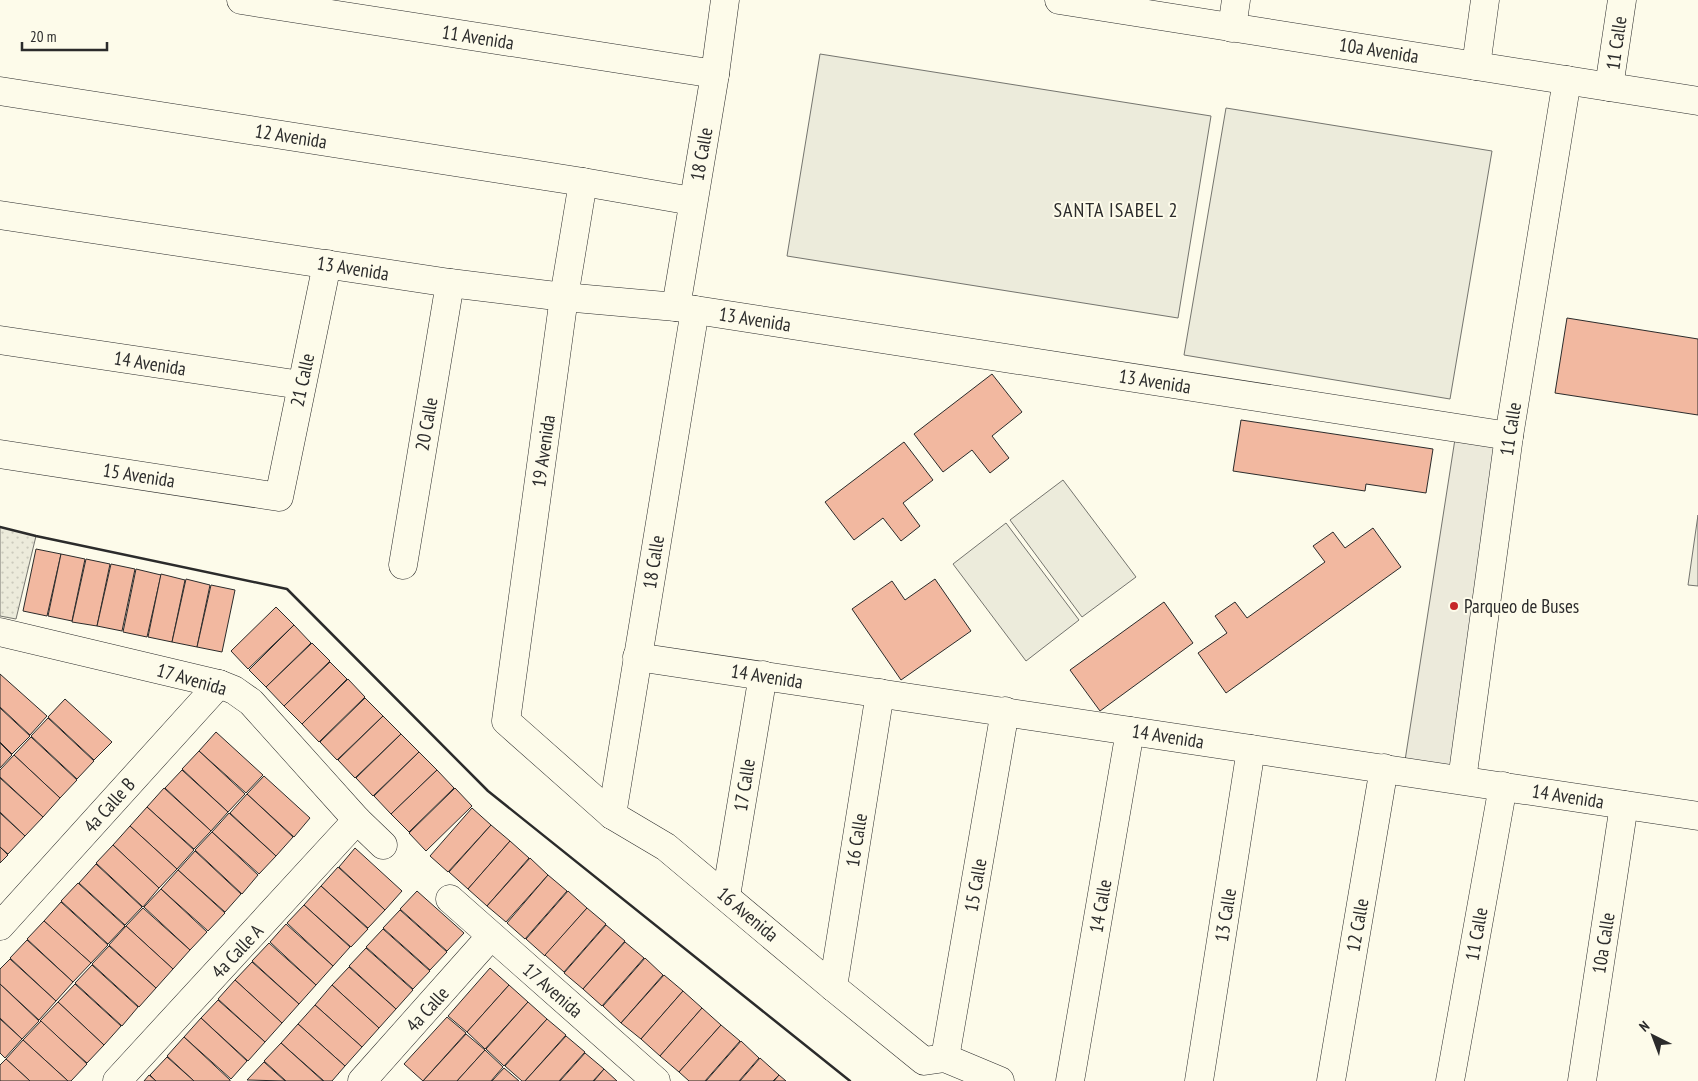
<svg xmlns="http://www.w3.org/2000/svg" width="1698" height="1081" font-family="'PT Sans Narrow',sans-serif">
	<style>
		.grass { fill: url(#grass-dots); stroke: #74746e }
		.pitch { fill: #ecebdb; stroke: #74746e }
		.parking { fill: #eceadb; stroke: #74746e }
		.building { fill: #f2b8a0; stroke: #2b2b2b }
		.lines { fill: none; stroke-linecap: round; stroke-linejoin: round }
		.minor-casing { stroke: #2b2b2b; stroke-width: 29 }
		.minor { stroke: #fdfbea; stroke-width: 28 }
		.wall { stroke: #2b2b2b; stroke-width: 2.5 }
		.poi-dot { fill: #c62828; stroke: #fdfbea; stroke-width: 2 }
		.labels { text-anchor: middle; stroke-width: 4; stroke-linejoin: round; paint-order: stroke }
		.street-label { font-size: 19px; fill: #2b2b2b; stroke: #fdfbea }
		.poi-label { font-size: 19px; fill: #2b2b2b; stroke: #fdfbea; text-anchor: start }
		.neighbourhood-label { font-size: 20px; letter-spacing: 1px; fill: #2b2b2b; stroke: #fdfbea }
	</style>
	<defs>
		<pattern id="grass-dots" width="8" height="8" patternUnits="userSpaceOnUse" patternTransform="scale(1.25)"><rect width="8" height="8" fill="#ecebdb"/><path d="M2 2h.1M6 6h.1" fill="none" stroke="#cbcabc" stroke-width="1.8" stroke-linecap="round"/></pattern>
	</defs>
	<rect width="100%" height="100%" fill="#fdfbea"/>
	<path class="grass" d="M0,527L36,536L16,619L0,616Z"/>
	<g class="pitch">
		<path d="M820,54L1211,116L1178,318L787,256Z"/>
		<path d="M1226,108L1492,151L1450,399L1184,355Z"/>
		<path d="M1063,480L1136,577L1082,617L1010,520Z"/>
		<path d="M1698,515V586L1688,585Z"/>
		<path d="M1006,523L1079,620L1026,661L953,564Z"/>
	</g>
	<path class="parking" d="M1455,439L1504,446L1452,774L1404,767Z"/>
	<g class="building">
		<path d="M1567,318L1698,339V415L1555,393Z"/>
		<path d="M992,374L1022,412L992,436L1009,458L990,473L972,450L943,472L914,434Z"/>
		<path d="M1241,420L1433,449L1426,493L1366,484L1365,491L1233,471Z"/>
		<path d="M904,442L933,480L903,503L920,526L901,541L883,518L854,540L825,502Z"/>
		<path d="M1373,528L1401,567L1226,693L1198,653L1227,633L1215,616L1235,602L1247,618L1325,562L1313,546L1333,532L1345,548Z"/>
		<path d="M36,549L61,554L47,616L23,611Z"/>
		<path d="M61,554L85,559L72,621L48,616Z"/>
		<path d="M86,559L110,564L97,626L72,622Z"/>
		<path d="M111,564L135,569L122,631L97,626Z"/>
		<path d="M136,569L161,575L147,637L123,632Z"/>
		<path d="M161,574L185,580L172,642L148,637Z"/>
		<path d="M186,579L210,585L197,647L172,642Z"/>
		<path d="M935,579L971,631L901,680L852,609L892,581L905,600Z"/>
		<path d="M211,585L235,590L222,652L197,647Z"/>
		<path d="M1164,602L1193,643L1100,711L1070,670Z"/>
		<path d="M276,607L294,625L248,669L231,651Z"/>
		<path d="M294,625L311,643L266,687L249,670Z"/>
		<path d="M312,643L330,661L284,706L266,687Z"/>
		<path d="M330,662L347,679L302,724L284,706Z"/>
		<path d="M0,674L47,716L30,735L0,707Z"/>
		<path d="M348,679L365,697L319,742L302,724Z"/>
		<path d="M365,698L383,716L337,760L320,742Z"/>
		<path d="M65,699L112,742L94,760L48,717Z"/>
		<path d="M0,708L30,736L12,754L0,742Z"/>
		<path d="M383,716L401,734L355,778L338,760Z"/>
		<path d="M48,718L94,761L77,779L31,736Z"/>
		<path d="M216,732L263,775L246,793L199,751Z"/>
		<path d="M401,734L419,752L373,796L356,778Z"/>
		<path d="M31,737L77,780L60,798L14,755Z"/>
		<path d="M0,743L12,755L0,768Z"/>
		<path d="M199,751L245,794L228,812L182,769Z"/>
		<path d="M419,752L437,770L391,814L374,796Z"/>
		<path d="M14,755L60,798L43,817L0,777V770Z"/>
		<path d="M182,770L228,812L211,831L165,788Z"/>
		<path d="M437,770L454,788L409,832L391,814Z"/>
		<path d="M264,776L310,818L294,837L247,794Z"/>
		<path d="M0,778L43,817L25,836L0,812Z"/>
		<path d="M164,788L211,831L194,849L147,807Z"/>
		<path d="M455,788L472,806L426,851L409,833Z"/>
		<path d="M247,794L293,837L276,856L230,813Z"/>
		<path d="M147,807L194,850L177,869L130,826Z"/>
		<path d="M472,808L491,825L448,872L430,856Z"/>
		<path d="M0,813L25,836L8,854L0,847Z"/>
		<path d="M229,813L276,856L259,874L212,832Z"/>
		<path d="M491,825L510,841L468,889L449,872Z"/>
		<path d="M130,826L177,869L159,888L113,845Z"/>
		<path d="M212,832L258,875L242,894L195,850Z"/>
		<path d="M510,841L529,858L487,906L468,889Z"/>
		<path d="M113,845L159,888L143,907L96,863Z"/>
		<path d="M0,847L8,855L0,863Z"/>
		<path d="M355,848L402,891L385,910L339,867Z"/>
		<path d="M195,851L241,894L225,912L178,870Z"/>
		<path d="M530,858L548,875L506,922L487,906Z"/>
		<path d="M96,864L142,907L125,925L79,883Z"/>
		<path d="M338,867L385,910L368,928L321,886Z"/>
		<path d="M178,870L225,913L208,931L161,889Z"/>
		<path d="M548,875L567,891L525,939L507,923Z"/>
		<path d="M78,883L125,926L108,944L61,901Z"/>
		<path d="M321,886L368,929L351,947L304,905Z"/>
		<path d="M161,889L207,932L190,950L144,907Z"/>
		<path d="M417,891L464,933L447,951L400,909Z"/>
		<path d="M568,891L587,908L545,956L526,939Z"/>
		<path d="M61,902L108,945L91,963L44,921Z"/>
		<path d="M304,905L350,947L333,966L287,923Z"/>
		<path d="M143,908L190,950L173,969L126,926Z"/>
		<path d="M587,908L606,924L564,972L545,955Z"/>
		<path d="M400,910L447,952L430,970L383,928Z"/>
		<path d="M44,921L91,963L73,982L27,939Z"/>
		<path d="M286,924L333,966L316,985L270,942Z"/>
		<path d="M606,925L625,941L583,989L564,973Z"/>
		<path d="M126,926L173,969L156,988L109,945Z"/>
		<path d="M383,929L430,971L413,989L366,947Z"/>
		<path d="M27,940L73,982L56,1001L10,958Z"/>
		<path d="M625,942L644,958L602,1006L583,989Z"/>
		<path d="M269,943L316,985L299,1004L252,961Z"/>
		<path d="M109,946L156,988L139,1007L92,964Z"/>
		<path d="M366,948L413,990L396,1009L349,966Z"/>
		<path d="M645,958L663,975L621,1023L603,1006Z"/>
		<path d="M10,959L56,1001L39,1020L0,984V969Z"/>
		<path d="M252,962L299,1004L282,1023L235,980Z"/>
		<path d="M92,965L138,1007L122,1026L75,983Z"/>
		<path d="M349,967L396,1009L379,1028L332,985Z"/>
		<path d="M490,968L509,985L467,1032L448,1016Z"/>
		<path d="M664,975L683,991L641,1039L621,1023Z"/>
		<path d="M235,980L282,1023L265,1042L218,999Z"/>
		<path d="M0,984L39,1021L22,1039L0,1018Z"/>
		<path d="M75,984L121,1026L104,1045L58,1002Z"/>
		<path d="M332,985L379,1028L362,1047L315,1005Z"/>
		<path d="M509,985L528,1002L485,1049L467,1032Z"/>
		<path d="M683,991L702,1008L660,1056L641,1039Z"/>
		<path d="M218,1000L265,1042L248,1061L201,1018Z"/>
		<path d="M58,1002L104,1045L87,1063L40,1021Z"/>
		<path d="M528,1002L547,1019L504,1066L486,1049Z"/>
		<path d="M315,1005L362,1047L345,1066L298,1024Z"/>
		<path d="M702,1008L721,1025L679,1072L660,1056Z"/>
		<path d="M447,1017L466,1033L423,1081L404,1064Z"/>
		<path d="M201,1018L247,1061L231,1079L184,1037Z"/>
		<path d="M0,1019L22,1039L5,1058L0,1053Z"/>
		<path d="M547,1019L566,1035L525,1081H522L505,1066Z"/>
		<path d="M41,1021L87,1064L71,1081H68L23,1040Z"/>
		<path d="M298,1024L345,1066L332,1081H324L281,1043Z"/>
		<path d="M721,1025L740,1041L705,1081H689L679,1072Z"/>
		<path d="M466,1034L485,1050L457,1081H423Z"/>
		<path d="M566,1036L585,1052L559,1081H525Z"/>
		<path d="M184,1037L230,1080V1081H194L167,1056Z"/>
		<path d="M23,1040L68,1081H30L6,1059Z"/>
		<path d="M741,1041L759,1058L739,1081H706Z"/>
		<path d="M281,1043L323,1081H286L264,1061Z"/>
		<path d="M485,1050L503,1067L491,1081H457Z"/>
		<path d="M585,1053L604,1069L593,1081H560Z"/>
		<path d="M167,1057L194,1081H156L150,1075Z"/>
		<path d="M760,1058L779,1075L773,1081H740Z"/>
		<path d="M6,1059L30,1081H0V1065Z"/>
		<path d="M264,1062L285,1081L247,1080Z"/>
		<path d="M504,1068L519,1081H492Z"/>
		<path d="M604,1069L617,1081H594Z"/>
		<path d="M149,1075L156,1081H144Z"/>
		<path d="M779,1075L786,1081H774Z"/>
	</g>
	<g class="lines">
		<defs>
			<g id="minor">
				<path d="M241,0L715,74"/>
				<path d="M1059,0L1698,101"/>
				<path d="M1232,28L1236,0"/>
				<path d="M1476,66L1485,0"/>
				<path d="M1609,87L1622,0"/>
				<path d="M0,91L583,182L692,201"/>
				<path d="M583,182L564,297L506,721L612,815L666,847L833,987L924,1061L945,1058L1000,1081"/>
				<path d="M0,215L450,283L564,297L676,307L1509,436"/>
				<path d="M676,307L715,74L725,0"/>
				<path d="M0,340L301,385"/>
				<path d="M0,454L279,497L327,264"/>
				<path d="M403,565L450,283"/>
				<path d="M0,632L219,684L234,690L251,702L357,820L383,845"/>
				<path d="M637,657L1698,816"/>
				<path d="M1462,780L1509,436L1567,80"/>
				<path d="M612,815L695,310"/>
				<path d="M726,896L763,675"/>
				<path d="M450,899L656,1081"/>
				<path d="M0,926L219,684"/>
				<path d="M833,987L880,693"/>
				<path d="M945,1058L1005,711"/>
				<path d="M117,1081L357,820"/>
				<path d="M362,1081L491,936"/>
				<path d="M1070,1081L1130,731"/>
				<path d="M1199,1081L1251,749"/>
				<path d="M1331,1081L1384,768"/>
				<path d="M1450,1081L1503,786"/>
				<path d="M1582,1081L1624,805"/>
			</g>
		</defs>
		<use href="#minor" class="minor-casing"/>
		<use href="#minor" class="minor"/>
		<path class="wall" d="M0,527L36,536L287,589L488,791L850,1081"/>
	</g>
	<circle class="poi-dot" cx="1454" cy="606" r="5"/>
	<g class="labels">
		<g class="street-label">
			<text transform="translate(478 37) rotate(9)" y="7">11 Avenida</text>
			<text transform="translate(1616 43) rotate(-82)" y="7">11 Calle</text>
			<text transform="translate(1379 50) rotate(9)" y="7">10a Avenida</text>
			<text transform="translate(291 136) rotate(9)" y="7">12 Avenida</text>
			<text transform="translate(701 154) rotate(-80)" y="7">18 Calle</text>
			<text transform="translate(353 268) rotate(9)" y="7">13 Avenida</text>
			<text transform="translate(755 319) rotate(9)" y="7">13 Avenida</text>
			<text transform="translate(150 363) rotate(9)" y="7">14 Avenida</text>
			<text transform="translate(302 380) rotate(-78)" y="7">21 Calle</text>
			<text transform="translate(1155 381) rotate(9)" y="7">13 Avenida</text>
			<text transform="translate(426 424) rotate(-80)" y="7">20 Calle</text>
			<text transform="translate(1510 429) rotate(-81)" y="7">11 Calle</text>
			<text transform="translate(543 451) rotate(-82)" y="7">19 Avenida</text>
			<text transform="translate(139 475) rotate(9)" y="7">15 Avenida</text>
			<text transform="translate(653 562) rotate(-81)" y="7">18 Calle</text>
			<text transform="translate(767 676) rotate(9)" y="7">14 Avenida</text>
			<text transform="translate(192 679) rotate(16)" y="7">17 Avenida</text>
			<text transform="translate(1168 736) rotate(9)" y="7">14 Avenida</text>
			<text transform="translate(744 785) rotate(-81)" y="7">17 Calle</text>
			<text transform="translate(1568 796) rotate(9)" y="7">14 Avenida</text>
			<text transform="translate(109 805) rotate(-48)" y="7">4a Calle B</text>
			<text transform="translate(856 840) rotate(-81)" y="7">16 Calle</text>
			<text transform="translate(975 885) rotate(-80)" y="7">15 Calle</text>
			<text transform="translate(1100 906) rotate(-80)" y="7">14 Calle</text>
			<text transform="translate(748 914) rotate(40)" y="7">16 Avenida</text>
			<text transform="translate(1225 915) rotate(-81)" y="7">13 Calle</text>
			<text transform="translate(1357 925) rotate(-80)" y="7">12 Calle</text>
			<text transform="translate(1476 934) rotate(-80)" y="7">11 Calle</text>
			<text transform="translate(1603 943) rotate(-81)" y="7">10a Calle</text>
			<text transform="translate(237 951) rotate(-47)" y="7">4a Calle A</text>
			<text transform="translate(553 990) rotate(41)" y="7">17 Avenida</text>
			<text transform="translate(427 1009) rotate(-48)" y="7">4a Calle</text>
		</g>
		<g class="poi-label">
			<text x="1464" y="613">Parqueo de Buses</text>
		</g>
		<g class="neighbourhood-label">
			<text x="1116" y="217">SANTA ISABEL 2</text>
		</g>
	</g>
	<g transform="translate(1653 1036) rotate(318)" stroke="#fdfbea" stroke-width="4" paint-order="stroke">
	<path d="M0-4L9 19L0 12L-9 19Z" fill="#2b2b2b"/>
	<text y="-8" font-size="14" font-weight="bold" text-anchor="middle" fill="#2b2b2b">N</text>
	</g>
	<path d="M22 42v8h85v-8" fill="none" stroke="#2b2b2b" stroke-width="2.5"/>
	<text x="30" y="42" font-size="15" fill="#2b2b2b" stroke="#fdfbea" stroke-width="4" paint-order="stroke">20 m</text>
</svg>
